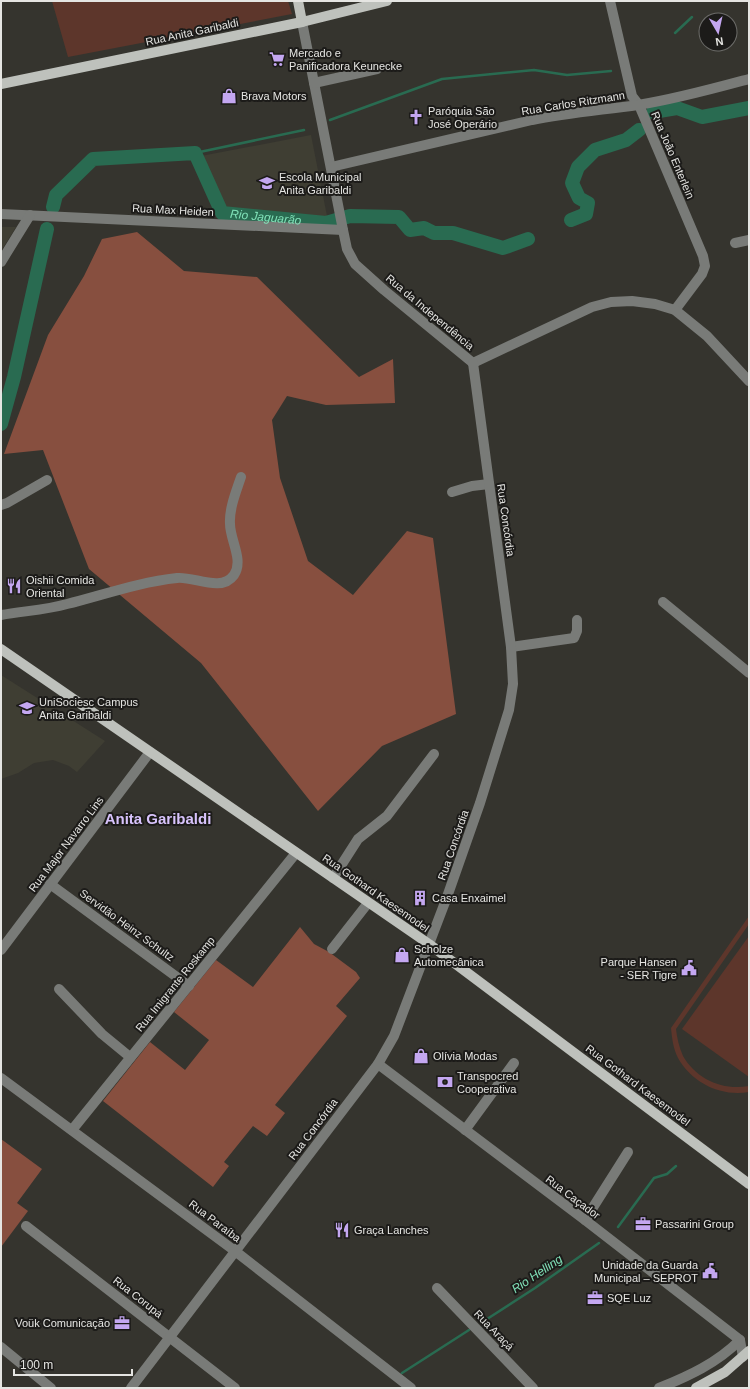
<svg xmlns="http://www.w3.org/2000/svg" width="750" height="1389" font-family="Helvetica,sans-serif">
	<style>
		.built { fill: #3f3e33 }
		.green { fill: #5d362b }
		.forest { fill: #874f3f }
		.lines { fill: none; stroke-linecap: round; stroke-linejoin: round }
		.stream { stroke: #296b51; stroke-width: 2.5 }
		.river { stroke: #296b51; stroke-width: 14 }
		.minor { stroke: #797b78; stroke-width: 10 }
		.major { stroke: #bec1bc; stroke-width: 10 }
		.labels { text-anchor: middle; stroke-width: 4; stroke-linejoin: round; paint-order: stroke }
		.street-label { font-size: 11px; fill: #e5e5e2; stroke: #1c1b19 }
		.poi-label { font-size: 11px; fill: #e5e5e2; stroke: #1c1b19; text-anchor: start }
		.water-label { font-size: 12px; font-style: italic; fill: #80e1b8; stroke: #1c1b19 }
		.district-label { font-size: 15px; font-weight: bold; fill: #d8c3fc; stroke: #1c1b19 }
	</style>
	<rect width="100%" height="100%" fill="#35342e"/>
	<g class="built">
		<path d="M311,135L328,221L225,210L201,156Z"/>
		<path d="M1,227H16L1,251Z"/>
		<path d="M1,675L105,741L77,772L69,766L53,760L34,763L18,773L1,779Z"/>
	</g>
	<g class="green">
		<path d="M52,1H288L292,14L68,57Z"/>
		<path d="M749,916V924L676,1029C677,1038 679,1047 683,1056C696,1079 723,1091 749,1086V1092C721,1097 692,1083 678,1058C673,1048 672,1038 671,1028Z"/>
		<path d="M749,936V1077L682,1029Z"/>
	</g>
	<g class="forest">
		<path d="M137,232L184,271L257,277L359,377L393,359L395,403L326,405L287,396L272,420L280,478L308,561L353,595L407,531L433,538L456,714L382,746L318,811L201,663L89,569L43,450L4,454L48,335L84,276L102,239Z"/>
		<path d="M300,927L314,944L329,952L356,972L360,978L336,1006L347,1016L275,1105L285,1113L267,1136L253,1126L224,1162L229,1166L213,1187L103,1101L150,1042L185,1070L209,1040L174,1012L216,960L253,987Z"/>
		<path d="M1,1139L42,1169L17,1203L28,1211L1,1247Z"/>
	</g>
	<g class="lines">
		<g class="stream">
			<path d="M675,33L692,17"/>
			<path d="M330,120L442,79L534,70L567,75L611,71"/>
			<path d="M195,153L304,130"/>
			<path d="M618,1227L654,1178L667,1174L676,1166"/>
			<path d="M484,1321L535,1288L599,1243"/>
			<path d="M402,1373L469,1330"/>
		</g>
		<g class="river">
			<path d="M653,112L677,108L702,117L749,108"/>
			<path id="s1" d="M53,207L56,195L93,159L195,153L222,213L326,223L350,216L399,217L410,230L424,228L434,233H453L503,248L528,239"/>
			<path d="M571,220L586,214L588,203L579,198L572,183L578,167L595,150L626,140L639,130"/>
			<path d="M1,424L14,377L47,229"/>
		</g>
		<g class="minor">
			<path d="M610,1L632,96L639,105L703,256L705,266L702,274L675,310"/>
			<path d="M302,22L343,230L347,249L355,264L384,290L473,363"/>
			<path d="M314,83L377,69"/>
			<path d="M331,167L532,120C567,113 603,110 638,105C676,99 712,89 749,79"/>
			<path d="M1,214L343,230"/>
			<path d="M735,243L749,240"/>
			<path d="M1,262L30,215"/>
			<path d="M473,363L592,307L611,302L632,301L655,304L675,310L707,336L749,381"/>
			<path d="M452,492L472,486L489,484"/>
			<path d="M1,505L7,503L47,480"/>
			<path d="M663,602L749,673"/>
			<path d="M1,615C23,611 46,610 67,604C103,595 139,582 177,578C194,576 221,593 234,575C244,560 230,540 230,524C229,509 236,492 241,477"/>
			<path d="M511,647L574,638L577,631V620"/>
			<path d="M333,878L358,839L387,816L434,754"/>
			<path d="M50,884L189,986"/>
			<path d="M332,949L368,903"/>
			<path d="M1,950L150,752"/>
			<path d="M59,989L102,1034L130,1057"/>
			<path d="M378,1064L585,1220L740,1340L743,1357"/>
			<path d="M1,1078L235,1251L411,1388"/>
			<path d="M72,1130L296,853"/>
			<path d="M465,1130L514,1063"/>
			<path d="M585,1220L628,1152"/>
			<path d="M26,1226L235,1388"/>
			<path d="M437,1288L533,1388"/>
			<path d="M1,1347L51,1388"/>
			<path d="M131,1388L378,1064L394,1036L447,897L480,803L509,710L513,684L511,647L473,363"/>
			<path d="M659,1388C689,1376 717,1363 740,1340"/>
		</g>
		<g class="major">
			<path d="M298,1L302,22"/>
			<path d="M1,84L302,22L387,1"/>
			<path d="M1,649L429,944L749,1184"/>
			<path d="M696,1388L725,1372L749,1351"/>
		</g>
	</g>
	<defs>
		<symbol id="supermarket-bare" viewBox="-9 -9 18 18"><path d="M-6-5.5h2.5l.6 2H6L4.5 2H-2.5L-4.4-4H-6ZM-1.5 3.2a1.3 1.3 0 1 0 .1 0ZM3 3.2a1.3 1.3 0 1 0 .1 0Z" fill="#c4a7f1" stroke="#1c1b19" stroke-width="2.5" paint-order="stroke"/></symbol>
		<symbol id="shop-bare" viewBox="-9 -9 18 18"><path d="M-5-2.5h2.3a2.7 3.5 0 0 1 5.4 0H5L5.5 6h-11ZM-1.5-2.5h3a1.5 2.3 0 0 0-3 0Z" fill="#c4a7f1" stroke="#1c1b19" stroke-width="2.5" paint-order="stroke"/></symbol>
		<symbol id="church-bare" viewBox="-9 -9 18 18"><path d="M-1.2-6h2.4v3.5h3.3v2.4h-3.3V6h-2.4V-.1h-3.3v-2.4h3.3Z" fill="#c4a7f1" stroke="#1c1b19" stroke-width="2.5" paint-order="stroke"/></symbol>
		<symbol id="school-bare" viewBox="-9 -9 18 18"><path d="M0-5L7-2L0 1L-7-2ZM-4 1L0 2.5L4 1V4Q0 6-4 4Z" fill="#c4a7f1" stroke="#1c1b19" stroke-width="2.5" paint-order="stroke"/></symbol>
		<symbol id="restaurant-bare" viewBox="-9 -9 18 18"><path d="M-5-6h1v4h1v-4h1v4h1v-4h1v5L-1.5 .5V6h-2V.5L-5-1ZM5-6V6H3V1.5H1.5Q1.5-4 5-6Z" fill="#c4a7f1" stroke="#1c1b19" stroke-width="2.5" paint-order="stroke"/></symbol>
		<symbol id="university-bare" viewBox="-9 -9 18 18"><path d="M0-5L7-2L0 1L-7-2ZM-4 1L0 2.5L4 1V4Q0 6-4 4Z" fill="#c4a7f1" stroke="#1c1b19" stroke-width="2.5" paint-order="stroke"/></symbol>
		<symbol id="building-bare" viewBox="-9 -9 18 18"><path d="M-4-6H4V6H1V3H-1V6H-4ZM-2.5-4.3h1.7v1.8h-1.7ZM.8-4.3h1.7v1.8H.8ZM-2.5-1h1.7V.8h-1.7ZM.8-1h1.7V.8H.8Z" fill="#c4a7f1" stroke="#1c1b19" stroke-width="2.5" paint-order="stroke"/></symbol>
		<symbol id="civic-bare" viewBox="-9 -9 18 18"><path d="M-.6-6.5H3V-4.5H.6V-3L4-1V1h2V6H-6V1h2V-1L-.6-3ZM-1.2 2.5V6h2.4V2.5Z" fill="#c4a7f1" stroke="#1c1b19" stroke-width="2.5" paint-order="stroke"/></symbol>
		<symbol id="bank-bare" viewBox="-9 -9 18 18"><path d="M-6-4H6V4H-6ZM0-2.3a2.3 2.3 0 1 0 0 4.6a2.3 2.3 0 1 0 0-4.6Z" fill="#c4a7f1" stroke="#1c1b19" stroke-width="2.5" paint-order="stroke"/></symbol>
		<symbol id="office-bare" viewBox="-9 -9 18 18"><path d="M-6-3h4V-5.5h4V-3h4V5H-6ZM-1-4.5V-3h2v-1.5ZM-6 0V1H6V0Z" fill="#c4a7f1" stroke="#1c1b19" stroke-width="2.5" paint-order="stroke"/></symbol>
	</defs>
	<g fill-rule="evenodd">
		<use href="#supermarket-bare" x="266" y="48" width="22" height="22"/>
		<use href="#shop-bare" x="218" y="85" width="22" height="22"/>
		<use href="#church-bare" x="405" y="106" width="22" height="22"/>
		<use href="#school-bare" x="256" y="172" width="22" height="22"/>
		<use href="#restaurant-bare" x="3" y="575" width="22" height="22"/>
		<use href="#university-bare" x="16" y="697" width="22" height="22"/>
		<use href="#building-bare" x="409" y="887" width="22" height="22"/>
		<use href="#shop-bare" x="391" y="944" width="22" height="22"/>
		<use href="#civic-bare" x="678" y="957" width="22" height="22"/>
		<use href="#shop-bare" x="410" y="1045" width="22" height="22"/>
		<use href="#bank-bare" x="434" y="1071" width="22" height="22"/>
		<use href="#office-bare" x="632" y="1213" width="22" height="22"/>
		<use href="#restaurant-bare" x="331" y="1219" width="22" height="22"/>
		<use href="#civic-bare" x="699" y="1260" width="22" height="22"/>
		<use href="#office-bare" x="584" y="1287" width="22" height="22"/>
		<use href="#office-bare" x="111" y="1312" width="22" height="22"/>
	</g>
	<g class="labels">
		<g class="street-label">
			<text transform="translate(192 32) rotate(-12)" y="4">Rua Anita Garibaldi</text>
			<text transform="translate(573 103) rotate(-9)" y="4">Rua Carlos Ritzmann</text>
			<text transform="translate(673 155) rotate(67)" y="4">Rua João Enterlein</text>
			<text transform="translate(173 210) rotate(3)" y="4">Rua Max Heiden</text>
			<text transform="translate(430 312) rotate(40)" y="4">Rua da Independência</text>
			<text transform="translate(506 520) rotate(82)" y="4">Rua Concórdia</text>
			<text transform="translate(66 844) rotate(-53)" y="4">Rua Major Navarro Lins</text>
			<text transform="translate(453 845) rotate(-71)" y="4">Rua Concórdia</text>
			<text transform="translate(376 893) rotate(35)" y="4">Rua Gothard Kaesemodel</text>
			<text transform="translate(127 925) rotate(36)" y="4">Servidão Heinz Schultz</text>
			<text transform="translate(175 984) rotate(-51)" y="4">Rua Imigrante Roskamp</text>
			<text transform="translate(638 1085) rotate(37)" y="4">Rua Gothard Kaesemodel</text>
			<text transform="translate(313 1129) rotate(-53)" y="4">Rua Concórdia</text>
			<text transform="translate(573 1197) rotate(37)" y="4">Rua Caçador</text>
			<text transform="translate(215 1221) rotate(37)" y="4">Rua Paraíba</text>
			<text transform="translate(138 1297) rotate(38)" y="4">Rua Corupá</text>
			<text transform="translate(494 1330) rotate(46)" y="4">Rua Araçá</text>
		</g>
		<g class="poi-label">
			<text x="289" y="57">Mercado e<tspan x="289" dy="13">Panificadora Keunecke</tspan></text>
			<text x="241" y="100">Brava Motors</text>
			<text x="428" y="115">Paróquia São<tspan x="428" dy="13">José Operário</tspan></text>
			<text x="279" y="181">Escola Municipal<tspan x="279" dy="13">Anita Garibaldi</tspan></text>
			<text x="26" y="584">Oishii Comida<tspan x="26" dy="13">Oriental</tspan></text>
			<text x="39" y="706">UniSociesc Campus<tspan x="39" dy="13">Anita Garibaldi</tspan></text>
			<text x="432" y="902">Casa Enxaimel</text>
			<text x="414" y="953">Scholze<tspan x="414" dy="13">Automecânica</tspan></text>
			<text x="677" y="966" text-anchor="end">Parque Hansen<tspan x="677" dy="13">- SER Tigre</tspan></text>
			<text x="433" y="1060">Olívia Modas</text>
			<text x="457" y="1080">Transpocred<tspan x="457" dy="13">Cooperativa</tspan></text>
			<text x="655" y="1228">Passarini Group</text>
			<text x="354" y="1234">Graça Lanches</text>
			<text x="698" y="1269" text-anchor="end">Unidade da Guarda<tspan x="698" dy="13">Municipal – SEPROT</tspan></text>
			<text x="607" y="1302">SQE Luz</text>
			<text x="110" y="1327" text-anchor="end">Voük Comunicação</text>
		</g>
		<g class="water-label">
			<text dy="4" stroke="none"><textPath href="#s1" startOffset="276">Rio Jaguarão</textPath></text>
			<text transform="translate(537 1274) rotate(-34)" y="4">Rio Helling</text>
		</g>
		<g class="district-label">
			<text x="158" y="824">Anita Garibaldi</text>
		</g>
	</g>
	<rect width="750" height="1389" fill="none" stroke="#e5e5e2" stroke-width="4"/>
	<g transform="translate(718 32) rotate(171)"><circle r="19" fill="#1c1b19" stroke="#6c6c69"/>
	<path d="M0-3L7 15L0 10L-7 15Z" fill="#c4a7f1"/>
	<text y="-6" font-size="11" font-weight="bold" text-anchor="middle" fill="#e5e5e2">N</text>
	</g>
	<path d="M14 1369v6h118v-6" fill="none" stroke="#e5e5e2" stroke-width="2"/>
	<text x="20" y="1369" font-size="12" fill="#e5e5e2" stroke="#1c1b19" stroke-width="3" paint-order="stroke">100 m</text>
</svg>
